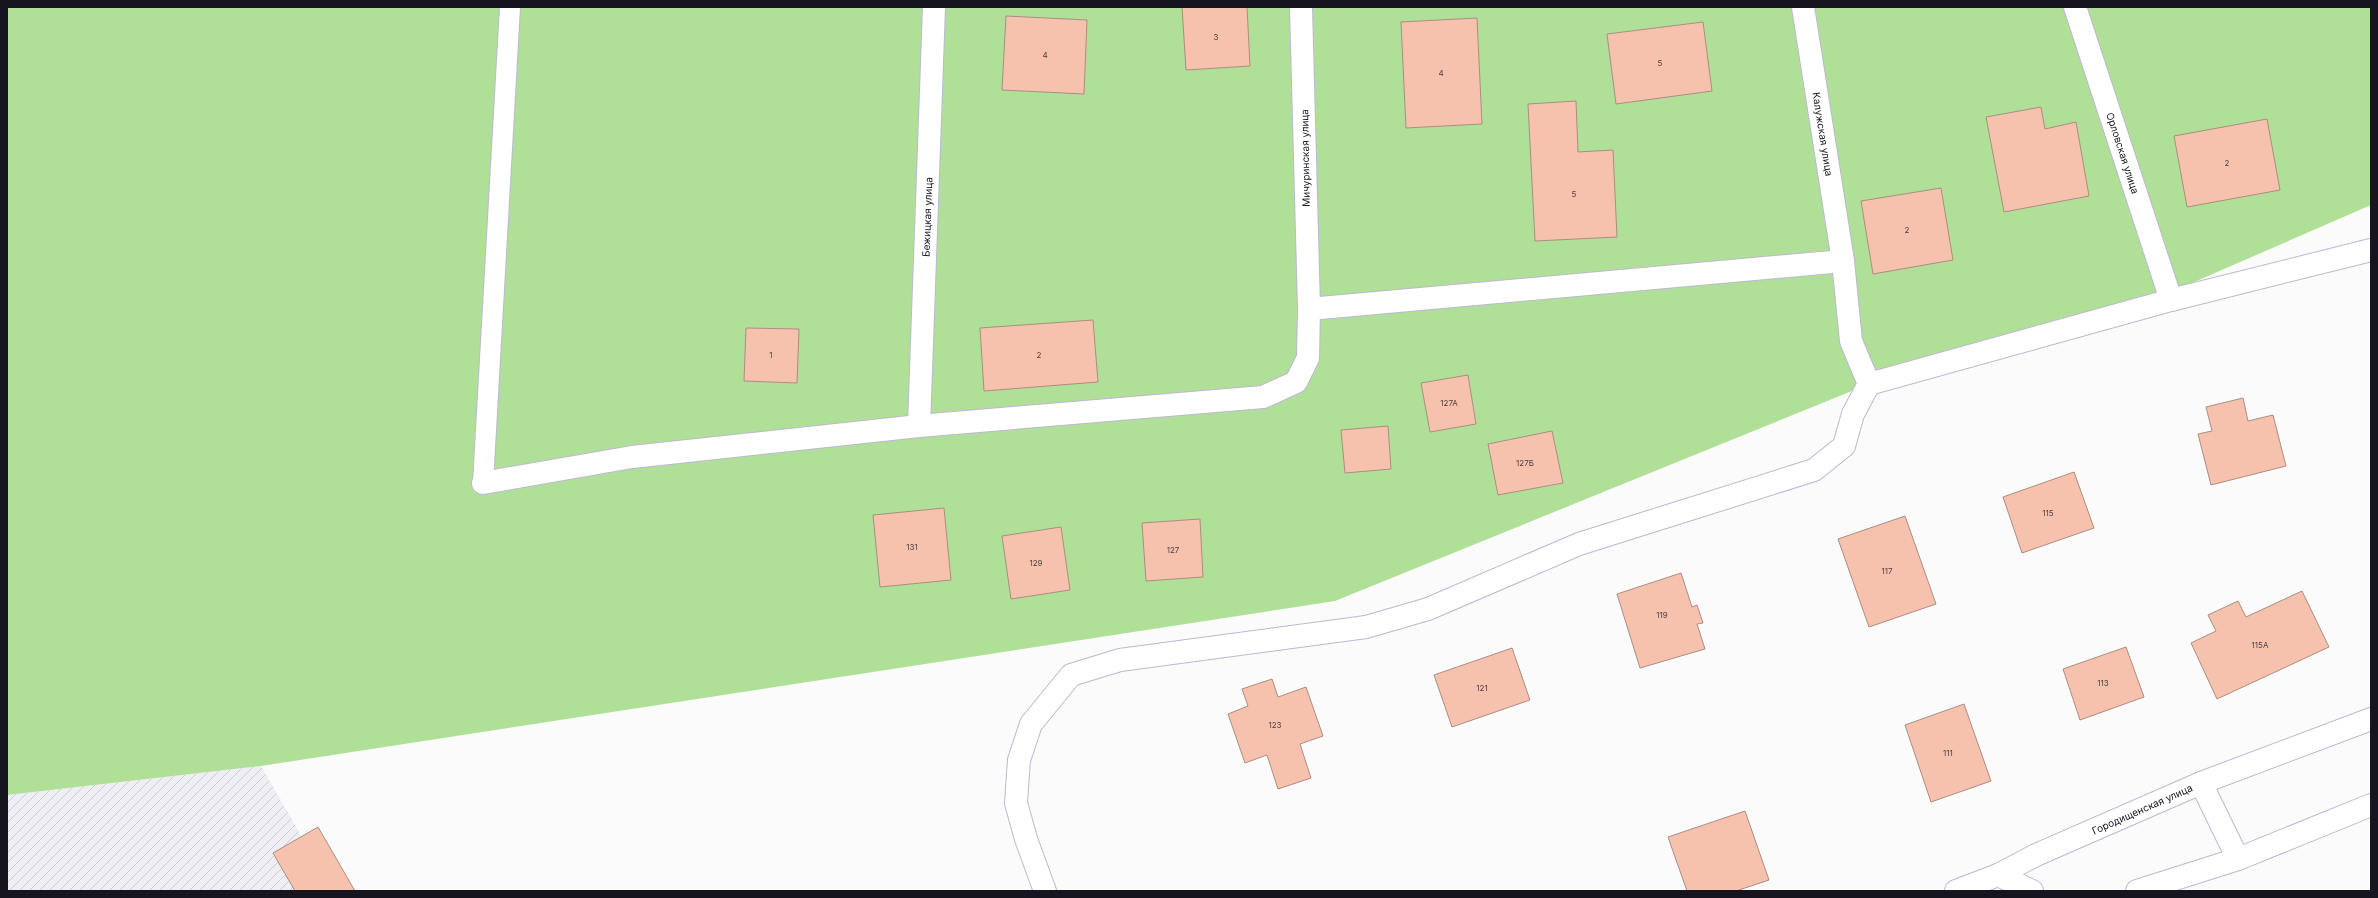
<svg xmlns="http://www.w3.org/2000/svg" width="2378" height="898" font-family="Inter,sans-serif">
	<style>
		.industrial { fill: url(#industrial-furrows) }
		.garden { fill: #b0e098 }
		.building { fill: #f7c2ad; stroke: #ab8d82 }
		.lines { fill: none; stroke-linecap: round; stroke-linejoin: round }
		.service-casing { stroke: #bdb7d3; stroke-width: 22 }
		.minor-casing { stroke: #bdb7d3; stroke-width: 24 }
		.service { stroke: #fff; stroke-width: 20 }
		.minor { stroke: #fff; stroke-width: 22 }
		.labels { text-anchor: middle; stroke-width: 3; stroke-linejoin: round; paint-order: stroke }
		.number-label { font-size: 8px; fill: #4e4042 }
		.street-label { font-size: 10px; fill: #16141e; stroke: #fff }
	</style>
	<defs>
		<pattern id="industrial-furrows" width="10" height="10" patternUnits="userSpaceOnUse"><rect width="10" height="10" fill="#efeef5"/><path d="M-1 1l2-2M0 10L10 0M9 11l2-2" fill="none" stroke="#cccbd2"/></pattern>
	</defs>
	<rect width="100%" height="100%" fill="#fbfbfb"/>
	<path class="industrial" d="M261,766L333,891H7V795Z"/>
	<path class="garden" d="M7,7H2371V205L2169,293L1869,384L1335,601L261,766L7,795Z"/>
	<g class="building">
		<path d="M1182,7H1247L1250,66L1186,70Z"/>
		<path d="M1006,16L1087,20L1084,94L1002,90Z"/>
		<path d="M1477,18L1482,124L1406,128L1401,22Z"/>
		<path d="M1703,22L1712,91L1616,104L1607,34Z"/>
		<path d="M1576,101L1578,152L1613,150L1617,237L1535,241L1528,104Z"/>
		<path d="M2041,107L2045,129L2076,122L2089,196L2004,212L1986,117Z"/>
		<path d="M2267,119L2280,190L2187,207L2174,136Z"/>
		<path d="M1941,188L1953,260L1873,274L1861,201Z"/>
		<path d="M1093,320L1098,382L984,391L980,328Z"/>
		<path d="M746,328L799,329L797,383L744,381Z"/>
		<path d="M1468,375L1476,424L1430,432L1421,383Z"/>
		<path d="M2243,398L2248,421L2273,415L2286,466L2211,485L2198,434L2212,431L2206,407Z"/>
		<path d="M1388,426L1391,469L1345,473L1341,430Z"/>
		<path d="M1552,431L1563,483L1498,495L1488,444Z"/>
		<path d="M2074,472L2094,528L2022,553L2003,497Z"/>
		<path d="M944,508L951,580L880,587L873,515Z"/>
		<path d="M1905,516L1936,604L1869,627L1838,539Z"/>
		<path d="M1200,519L1203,577L1146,581L1142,523Z"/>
		<path d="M1061,527L1070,590L1011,599L1002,536Z"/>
		<path d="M1681,573L1692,607L1697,605L1703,623L1697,624L1705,649L1640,668L1617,594Z"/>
		<path d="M2302,591L2329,647L2217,699L2191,643L2216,631L2208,615L2238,601L2246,617Z"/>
		<path d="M2126,647L2144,697L2080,720L2063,669Z"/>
		<path d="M1512,648L1530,700L1452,727L1434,675Z"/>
		<path d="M1272,679L1278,697L1306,687L1323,736L1300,744L1311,778L1278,789L1267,755L1245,763L1228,714L1248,706L1242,689Z"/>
		<path d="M1964,704L1991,781L1931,802L1905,725Z"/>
		<path d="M1745,811L1769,880L1736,891H1687L1668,837Z"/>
		<path d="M318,827L355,891H295L273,853Z"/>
	</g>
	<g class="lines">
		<defs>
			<path id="service" d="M483,483L510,7"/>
			<g id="minor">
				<path d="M1301,7L1309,309"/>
				<path d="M2075,7L2171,300"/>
				<path d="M1869,384L2171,300L2371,250"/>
				<path d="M919,426L934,7"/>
				<path d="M483,483L632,457L919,426L1263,397L1296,382L1308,358L1309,309L1843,261"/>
				<path d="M2201,783L2371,719"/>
				<path d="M2238,859L2371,805"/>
				<path d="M1998,875L2032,891"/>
				<path d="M1045,891L1026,839L1016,803L1019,760L1031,724L1071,675L1120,660L1366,627L1428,609L1579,544L1814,470L1844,446L1853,414L1869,384L1851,341L1843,261L1803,7"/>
				<path d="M1956,891L1998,875L2036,855L2201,783L2238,859L2137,891"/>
			</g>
		</defs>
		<use href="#service" class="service-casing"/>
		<use href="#minor" class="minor-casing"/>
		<use href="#service" class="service"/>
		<use href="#minor" class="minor"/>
	</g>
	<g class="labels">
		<g class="number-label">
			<text x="1216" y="40">3</text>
			<text x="1045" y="58">4</text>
			<text x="1660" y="66">5</text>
			<text x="1441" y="76">4</text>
			<text x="2227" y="166">2</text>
			<text x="1574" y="197">5</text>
			<text x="1907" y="233">2</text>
			<text x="771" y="358">1</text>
			<text x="1039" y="358">2</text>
			<text x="1449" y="406">127А</text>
			<text x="1525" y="466">127Б</text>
			<text x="2048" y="516">115</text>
			<text x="912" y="550">131</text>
			<text x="1173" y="553">127</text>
			<text x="1036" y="566">129</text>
			<text x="1887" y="574">117</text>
			<text x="1662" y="618">119</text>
			<text x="2260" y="648">115А</text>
			<text x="2103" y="686">113</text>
			<text x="1482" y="691">121</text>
			<text x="1275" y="728">123</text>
			<text x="1948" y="756">111</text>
		</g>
		<g class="street-label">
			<text transform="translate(1823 134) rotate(81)" y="4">Калужская улица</text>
			<text transform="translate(2123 153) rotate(72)" y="4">Орловская улица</text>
			<text transform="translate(1305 158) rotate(-91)" y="4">Мичуринская улица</text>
			<text transform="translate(927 217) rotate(-88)" y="4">Бежицкая улица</text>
			<text transform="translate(2142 809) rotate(-24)" y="4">Городищенская улица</text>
		</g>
	</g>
	<rect width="2378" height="898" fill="none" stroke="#16141e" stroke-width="16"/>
</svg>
